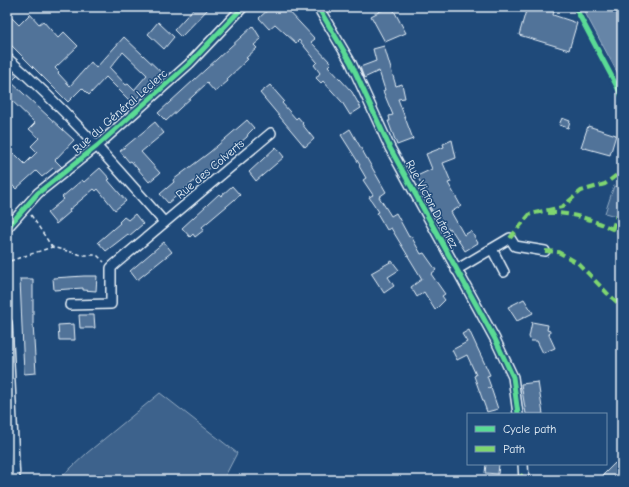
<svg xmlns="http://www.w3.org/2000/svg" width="629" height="487" font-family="'Comic Neue',sans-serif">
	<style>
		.green { fill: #3c628c; stroke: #92aac2 }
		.water { fill: #6685a7; stroke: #9ab0c7 }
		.building { fill: #517399; stroke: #e8f1f8; fill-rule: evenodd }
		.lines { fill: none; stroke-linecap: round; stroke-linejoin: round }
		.minor-casing { stroke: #e8f1f8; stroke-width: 12 }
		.path { stroke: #e8f1f8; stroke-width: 1.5; stroke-dasharray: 4 3; stroke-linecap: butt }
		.minor { stroke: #1f4a7a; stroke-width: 9 }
		.quiet { stroke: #7fd670; stroke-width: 4; stroke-dasharray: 8 4; stroke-linecap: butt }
		.cycleway-casing { stroke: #1f4a7a; stroke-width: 8 }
		.cycleway { stroke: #5adb95; stroke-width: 5 }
		.labels { text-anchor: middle; stroke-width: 3; stroke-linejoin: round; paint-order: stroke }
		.street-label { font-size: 12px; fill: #e8f1f8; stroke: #1f4a7a }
	</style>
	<rect width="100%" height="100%" fill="#1f4a7a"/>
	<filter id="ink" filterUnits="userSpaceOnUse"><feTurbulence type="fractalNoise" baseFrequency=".025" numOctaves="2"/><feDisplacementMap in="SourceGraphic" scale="8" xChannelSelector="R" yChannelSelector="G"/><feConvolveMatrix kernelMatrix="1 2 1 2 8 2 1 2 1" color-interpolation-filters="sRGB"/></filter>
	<g filter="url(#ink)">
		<g class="green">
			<path d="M614,186L622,188V218L605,213Z"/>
			<path d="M160,393L237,453L223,480H58L87,453Z"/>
		</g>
		<path class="water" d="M582,7H622V81Z"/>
		<g class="building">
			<path d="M195,7H210L181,37L174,30Z"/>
			<path d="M271,7H285L315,39L311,42L331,63L328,66L352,92L361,108L350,115L342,102L323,81L321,83L316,78L320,73L314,65L317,62L299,40L296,43L275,24L269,29L259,18Z"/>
			<path d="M388,7H392L406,33L385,42L371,16Z"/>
			<path d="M527,7H555L553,15L577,23L569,50L519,35Z"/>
			<path d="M7,13L19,25L30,14L39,24L43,21L58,38L64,32L78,46L55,68L59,72L58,73L70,86L91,62L96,68L124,37L162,73L132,103L106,77L89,95L82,88L68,102L7,41ZM123,52L147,75L134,90L128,84L126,85L110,68Z"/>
			<path d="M158,22L174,37L164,49L148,34Z"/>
			<path d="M253,26L261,39L254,45L257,48L246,58L248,59L227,79L228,81L215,92L207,83L166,121L158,113Z"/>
			<path d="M384,46L396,86L402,84L405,98L398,99L413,139L397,145L388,121H390L389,116L393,115L383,91L385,90L379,71L364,78L360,67L376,61L373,49Z"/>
			<path d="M7,67L17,76L11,82L74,140L55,160L62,167L56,171L53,168L42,177L36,171L16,189L7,180V160L14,153L25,164L37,152L31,146L39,138L29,129L35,123L7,96Z"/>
			<path d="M270,85L284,101L282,103L296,119L298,117L303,123L302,124L314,139L305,147L260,93Z"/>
			<path d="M562,118L570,121L568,128L559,125Z"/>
			<path d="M247,120L254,128L248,134L247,137L168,203L160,194L174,182L173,180L210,152Z"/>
			<path d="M155,122L164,133L141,152L160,173L149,182L131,161L129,162L120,151Z"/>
			<path d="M588,126L616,135L610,155L581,147Z"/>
			<path d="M350,129L386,192L379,197L391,216L396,213L409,237L411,236L421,254L424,253L436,270L431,274L445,294L442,296L445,300L435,310L424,292L417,297L411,287L422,279L391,228L387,230L377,213L379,212L369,197L373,195L363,180L366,178L359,166L360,165L341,135Z"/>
			<path d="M452,140L456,158L443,163L451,182L448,183L461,206L451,212L464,235L471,231L478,243L465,251L453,232H452L449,228L443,231L422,192L425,191L417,176L432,169L426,154L444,147L443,144Z"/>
			<path d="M276,147L284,157L256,181L249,172Z"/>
			<path d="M100,168L110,179L108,180L126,201L115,210L98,189L96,191L94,189L69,210L70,212L56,224L47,213L64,199L62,197L82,180L84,182Z"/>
			<path d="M232,186L240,195L202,227L204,230L195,237L193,234L190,237L182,228L219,194L221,196Z"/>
			<path d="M135,214L143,224L129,236L128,234L106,251L98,242L120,223L119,222L124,217L128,220Z"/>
			<path d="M164,242L172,252L137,280L130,271Z"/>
			<path d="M392,261L399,270L388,277L394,286L384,293L371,273Z"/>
			<path d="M84,276H97L96,291L83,290V288L54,290L53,278Z"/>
			<path d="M20,279H33V324L36,373L24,374Z"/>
			<path d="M524,299L533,313L517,321L508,307Z"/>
			<path d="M79,315H94L95,328H80Z"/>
			<path d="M532,322L548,325L547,330L550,331L549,335L555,348L543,353L537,341H531L529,337Z"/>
			<path d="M74,324L75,340H59L58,325Z"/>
			<path d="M469,330L490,375L487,376L491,387L488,388H491L498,409L487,412L474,376L476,375L467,355L457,360L452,350L467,342L462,334Z"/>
			<path d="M538,382L543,414H526L521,384Z"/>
			<path d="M615,463L622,470V475L617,480H608L603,475Z"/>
			<path d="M486,464H499L498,474L485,473Z"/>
		</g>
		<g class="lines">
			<defs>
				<g id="minor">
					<path d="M318,7L351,63L390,148L495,339L513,377L518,414"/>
					<path d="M7,58C65,108 114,165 164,222"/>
					<path d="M7,228L38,193L97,146L189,64L243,7"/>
					<path d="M492,249L504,272"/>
					<path d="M456,270L510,238L515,246L545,251"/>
					<path d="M70,305L111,304V268L114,265L271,133"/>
					<path d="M7,323L15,480"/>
					<path d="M523,464L524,480"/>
				</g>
			</defs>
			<use href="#minor" class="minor-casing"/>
			<g class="path">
				<path d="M31,215L52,247"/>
				<path d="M10,261L52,247L82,255H97L104,262"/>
			</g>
			<use href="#minor" class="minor"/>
			<g class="quiet">
				<path d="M548,213C574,212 600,222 622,234"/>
				<path d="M612,230L617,216"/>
				<path d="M510,238L530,214L562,207L581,191L605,184L622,171"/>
				<path d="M545,251L558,252L578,263L607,293L618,303L622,305"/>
				<path d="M517,480L524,474"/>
			</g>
			<defs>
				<g id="cycleway">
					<path d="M318,7L351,63L390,148L495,339L513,377L518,414"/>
					<path d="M575,7L622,96"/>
					<path d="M7,228L38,193L97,146L189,64L243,7"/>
				</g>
			</defs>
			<use href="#cycleway" class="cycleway-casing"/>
			<use href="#cycleway" class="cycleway"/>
		</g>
	</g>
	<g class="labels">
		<g class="street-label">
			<text transform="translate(120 111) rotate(-41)" y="4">Rue du Général Leclerc</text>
			<text transform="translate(210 169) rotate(-40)" y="4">Rue des Colverts</text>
			<text transform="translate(432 204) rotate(62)" y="4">Rue Victor Duteriez</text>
		</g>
	</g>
	<rect width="629" height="487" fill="none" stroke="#1f4a7a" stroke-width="24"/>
	<rect x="12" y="12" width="605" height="463" fill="none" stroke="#e8f1f8" stroke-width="1.5" filter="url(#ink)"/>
	<rect x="467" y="413" width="140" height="52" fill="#1f4a7a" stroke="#6f8dac"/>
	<rect x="475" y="426" width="20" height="6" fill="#5adb95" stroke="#6f8dac"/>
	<text x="503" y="433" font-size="12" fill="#e8f1f8">Cycle path</text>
	<rect x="475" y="446" width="20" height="6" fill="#7fd670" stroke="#6f8dac"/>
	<text x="503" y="453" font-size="12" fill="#e8f1f8">Path</text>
</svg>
